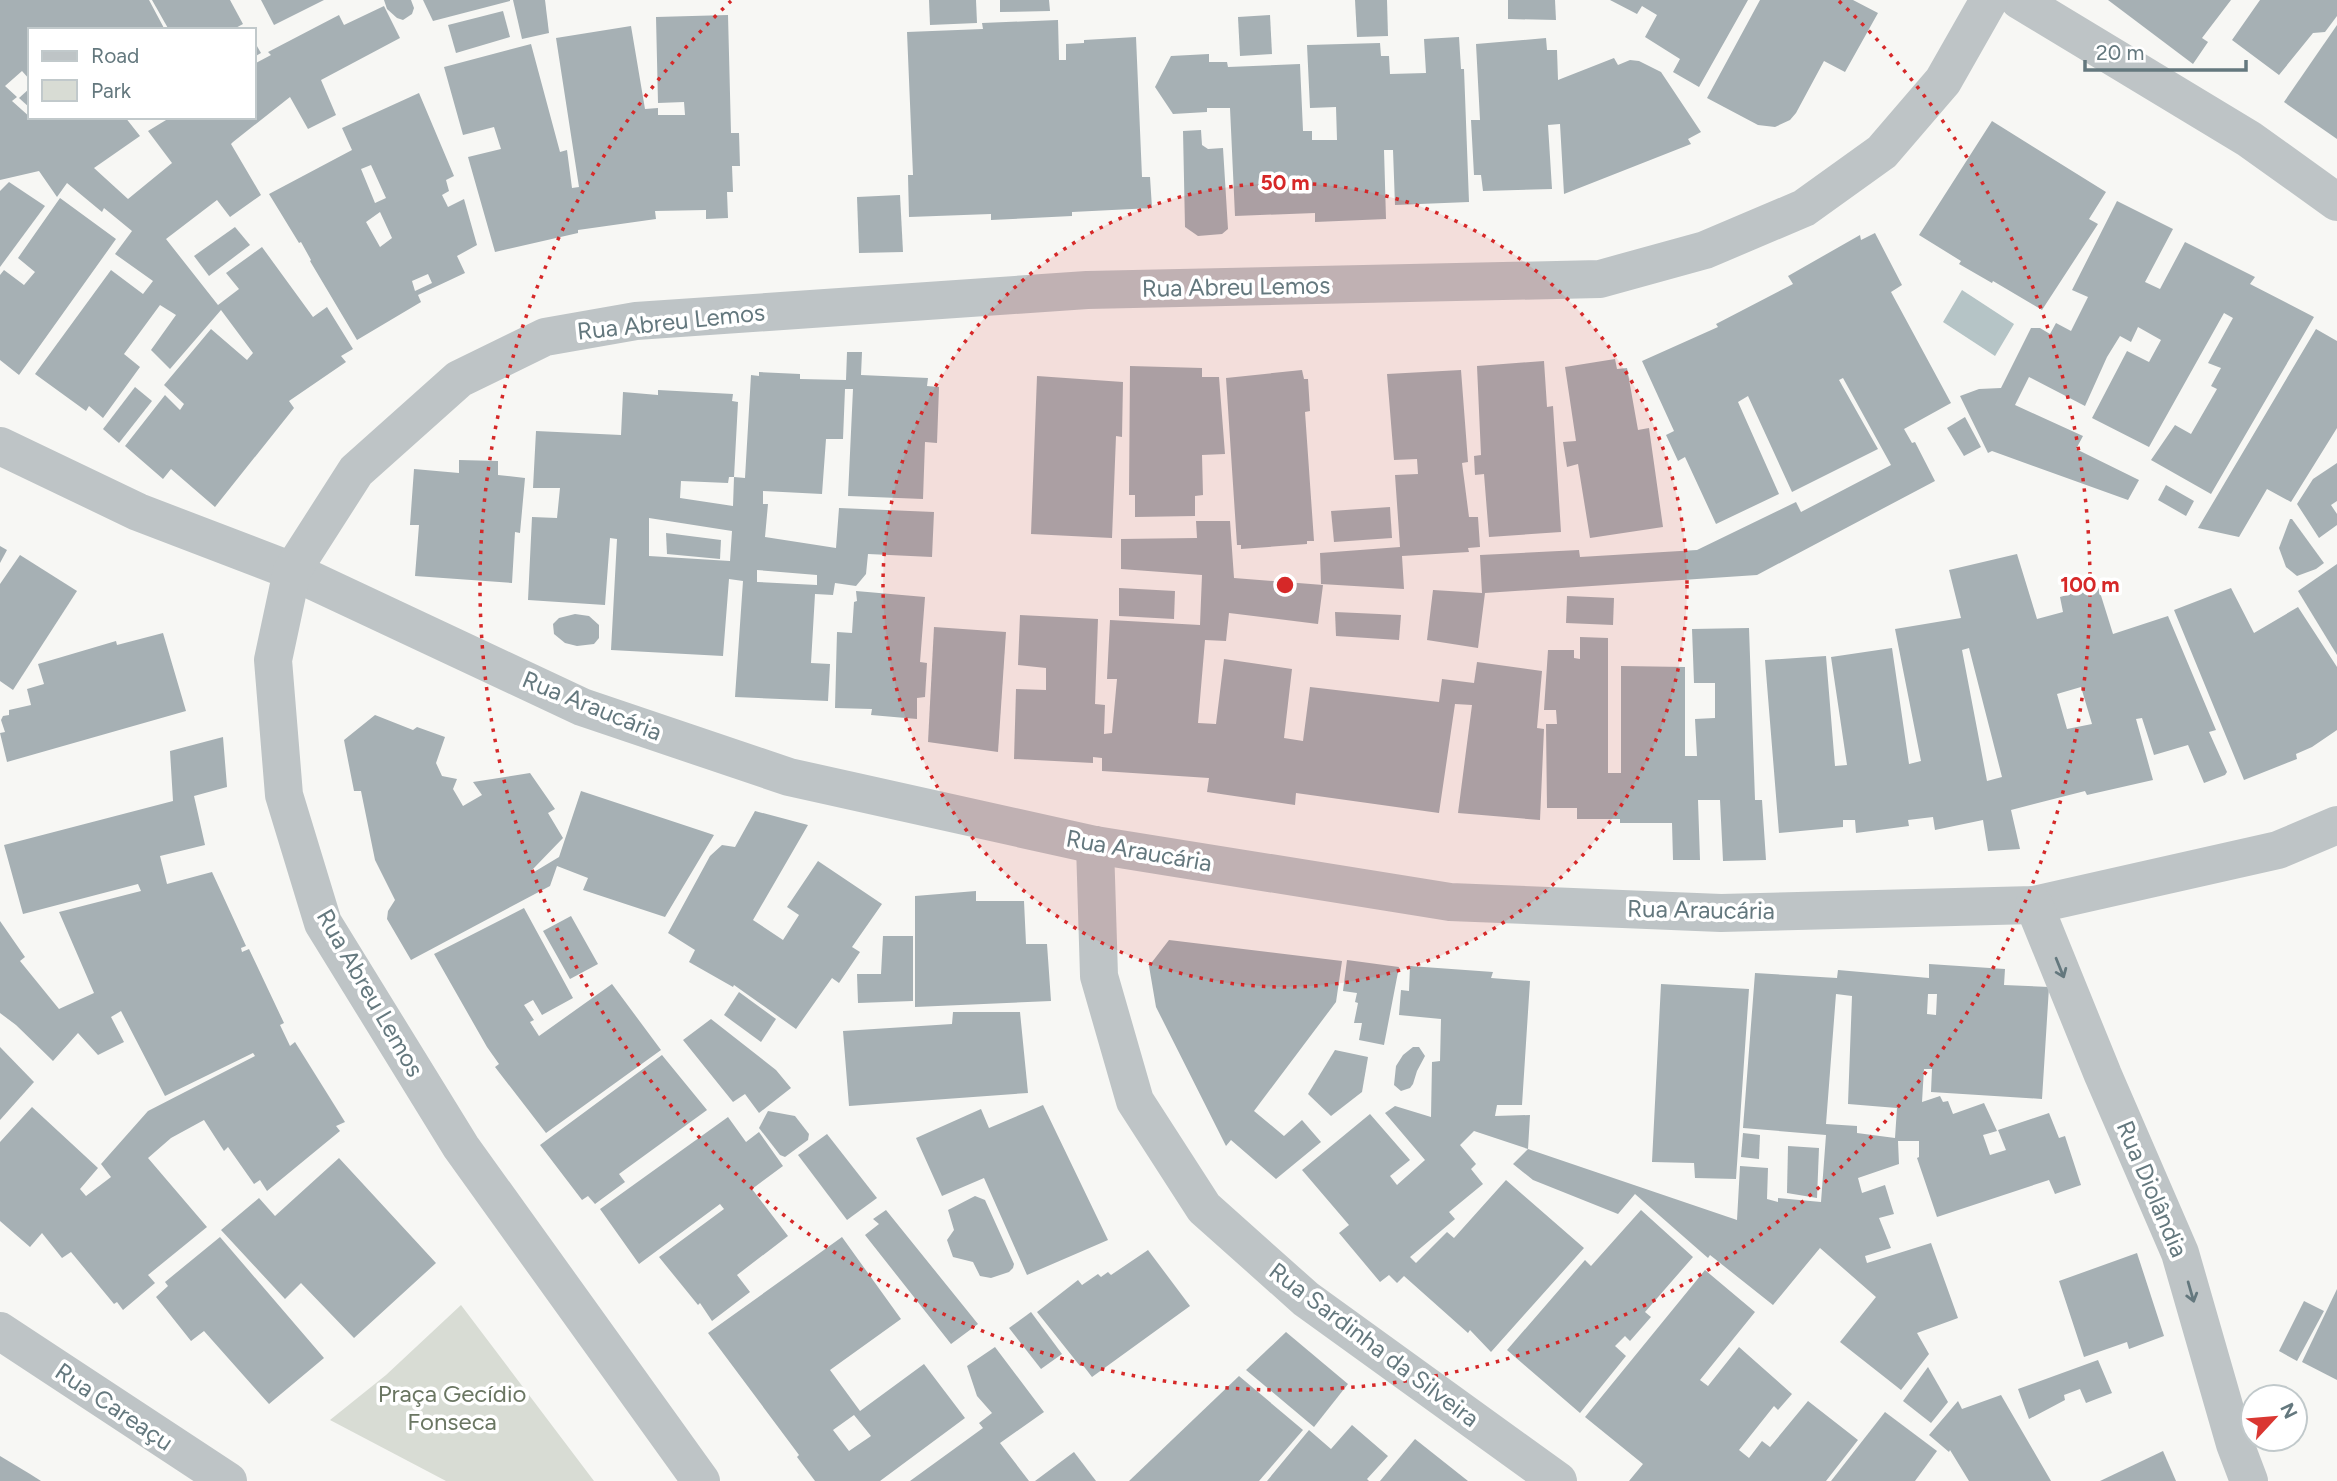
<svg xmlns="http://www.w3.org/2000/svg" width="2337" height="1481" font-family="Figtree,sans-serif">
	<style>
		.green { fill: #d8dcd4 }
		.water { fill: #b5c4c6 }
		.building { fill: #a6b0b4; fill-rule: evenodd }
		.lines { fill: none; stroke-linecap: round; stroke-linejoin: round }
		.minor { stroke: #bec4c6; stroke-width: 38 }
		.oneway { stroke: #64787e }
		.ring { fill: none; stroke: #d62828; stroke-width: 3.5; stroke-dasharray: 3.5 7 }
		.labels { text-anchor: middle; stroke-width: 7; stroke-linejoin: round; paint-order: stroke }
		.street-label { font-size: 24px; fill: #64787e; stroke: #fff }
		.park-label { font-size: 24px; fill: #6a7662; stroke: #fff }
		.centre { fill: #d62828; stroke: #fff; stroke-width: 3.5 }
		.ring-label { font-size: 21px; text-anchor: middle; font-weight: bold; fill: #d62828; stroke: #fff; stroke-width: 7; stroke-linejoin: round; paint-order: stroke }
	</style>
	<rect width="100%" height="100%" fill="#f7f7f4"/>
	<path class="green" d="M461,1305L594,1481H446L330,1420L386,1375Z"/>
	<path class="water" d="M1962,290L2014,324L1995,356L1943,322Z"/>
	<g class="building">
		<path d="M0,0H149L165,30H30V80L22,71L5,86L17,97L12,101L31,118L125,117L140,136L94,168L128,199L172,163L148,131L171,117H254V64L271,55L268,52L339,15L344,25L384,6L400,38L321,80L336,115L308,129L290,97L233,142L231,144L261,195L230,217L217,200L166,239L218,305L239,289L226,273L262,247L313,317L327,307L353,349L341,356L346,362L289,401L294,408L215,507L171,469L163,479L125,446L165,395L180,410L184,404L164,385L211,329L247,360L253,353L221,310L170,369L151,350L176,315L160,305L124,354L140,367L103,418L89,406L86,411L35,374L111,270L143,294L153,281L115,254L132,231L104,208L102,212L67,183L57,197L39,171L0,180Z"/>
		<path d="M152,0H230L243,24L232,30H169Z"/>
		<path d="M261,0H324L274,25Z"/>
		<path d="M384,0H411L414,8L412,14L403,20L397,18L387,9Z"/>
		<path d="M423,0H510V1L433,21Z"/>
		<path d="M513,0H545L549,33L522,39Z"/>
		<path d="M929,0H976L977,23L930,25Z"/>
		<path d="M1000,0H1049L1050,11L1000,12Z"/>
		<path d="M1355,0H1387L1388,36L1357,37Z"/>
		<path d="M1508,0H1555L1556,20L1508,19Z"/>
		<path d="M1610,0H1748L1699,87L1673,72L1680,59L1645,37L1657,15L1642,6L1637,14Z"/>
		<path d="M1760,0H1853L1878,13L1845,72L1824,61L1796,113L1790,120L1775,127L1758,125L1707,98Z"/>
		<path d="M2108,0H2231L2202,38L2208,42L2193,64Z"/>
		<path d="M2260,0H2337V16L2325,32L2313,33L2279,75L2232,40Z"/>
		<path d="M503,11L510,37L456,53L448,25Z"/>
		<path d="M728,15L731,133H739L740,166H732L733,192H727L728,218L706,219V210L655,211L656,219L578,230V233L495,252L468,157L501,149L494,127L463,135L444,67L531,44L560,152L567,150L572,188L579,187L556,38L631,26L645,109L658,108V115H685L684,102L658,103L656,17Z"/>
		<path d="M1270,15L1272,54L1240,56L1238,17Z"/>
		<path d="M1058,20L1059,60H1066V44L1084,43V40L1136,37L1142,177H1150L1152,208L1072,212V216L991,220V214L909,217L908,175H913L907,32L983,29L982,23Z"/>
		<path d="M2337,25V139L2284,102Z"/>
		<path d="M1459,37L1461,69H1464L1469,202L1395,205L1393,150H1384L1386,219L1315,222V213L1235,216L1230,108H1207V112L1173,114L1155,87L1171,56L1209,54V62H1227L1228,67L1300,64L1303,131H1312V140H1337L1336,107L1310,108L1307,45L1380,43L1381,56H1389L1390,74L1426,73L1424,39Z"/>
		<path d="M1546,38L1547,50H1557L1558,80L1614,58L1618,65L1630,60L1639,61L1661,72L1701,132L1688,139L1691,144L1564,194L1560,124L1548,125L1552,189L1483,191L1481,175H1474L1471,120H1480L1476,44Z"/>
		<path d="M254,41L261,53L254,57Z"/>
		<path d="M30,88V108L19,98Z"/>
		<path d="M419,93L454,176L446,180L449,191L442,195L448,207L464,199L477,245L457,256L465,273L418,295L421,302L357,340L310,261L311,260L301,242L299,243L269,194L352,150L342,128ZM371,165L386,198L375,203L361,169ZM380,212L392,238L380,247L366,222ZM428,274L432,283L415,291L412,281Z"/>
		<path d="M1992,121L2106,192L2089,219L2098,224L2042,310L1993,281L1992,283L1959,264L1961,261L1919,235Z"/>
		<path d="M1201,130L1202,145L1208,149L1223,148L1228,229L1222,234L1198,236L1185,227L1183,131Z"/>
		<path d="M9,182L45,206L0,267V191Z"/>
		<path d="M900,195L903,252L859,253L857,197Z"/>
		<path d="M60,198L116,239L19,375L0,360V275L4,270L24,285L35,272L18,258Z"/>
		<path d="M2117,201L2173,229L2145,282L2160,289L2185,242L2255,277L2250,284L2314,317L2211,494L2151,460L2175,425L2191,434L2217,389L2211,386L2221,368L2208,363L2233,318L2224,313L2149,447L2092,418L2127,351L2149,362L2161,340L2138,327L2131,342L2120,336L2107,357L2085,406L2029,377L2015,405L2083,436L2076,449L2139,480L2128,500L1992,451L1988,453L1960,396L1979,389L2001,388L2031,328H2040L2050,334L2056,323L2071,331L2088,297L2072,290Z"/>
		<path d="M235,227L250,245L209,276L194,256Z"/>
		<path d="M1875,233L1902,285L1891,292L1951,403L1904,429L1912,443L1915,442L1935,481L1757,575L1485,593L1478,648L1427,640L1433,590L1482,593L1480,555L1579,550L1580,557L1697,550L1796,502L1801,512L1891,465L1843,378L1839,380L1878,449L1792,492L1748,396L1738,402L1779,494L1716,524L1685,457L1678,461L1666,435L1674,431L1642,361L1718,327L1716,324L1793,284L1788,276L1860,235L1861,240Z"/>
		<path d="M2316,329L2337,341V428L2291,502L2267,489L2239,537L2198,528Z"/>
		<path d="M847,352H862L861,375L928,378L927,386L939,387L937,443L925,442L923,499L848,496L853,389H845L843,439H826L822,494L763,491V504H768L765,537L836,548L839,508L934,512L932,557L868,554L866,574L856,586L835,583L833,595L815,594L811,663L830,664L828,701L735,697L743,581L729,579L723,656L611,650L617,539L610,538L605,605L528,600L532,517L557,518L560,488H533L536,431L621,435L623,392L658,395V390L733,394L732,401L738,402L734,477H729L728,483L681,481L680,498L733,506L734,477L745,478L751,375L759,376V372L800,374V379L846,380ZM649,518L732,531L730,561L649,556ZM757,570L817,575V585L757,582Z"/>
		<path d="M1615,359L1617,369L1627,368L1638,430L1649,428L1663,527L1590,538L1578,464L1567,467L1563,442L1576,441L1565,367Z"/>
		<path d="M1544,361L1547,407L1553,406L1561,532L1489,537L1484,474L1475,475L1474,456L1481,455L1477,366Z"/>
		<path d="M1130,366L1202,368V377H1219L1225,454L1202,455L1203,495L1195,496V516L1135,517V495H1129Z"/>
		<path d="M1302,370L1304,379H1308L1310,411L1305,412L1314,541H1307V544L1241,549V545H1237L1226,378Z"/>
		<path d="M1461,370L1468,462L1462,463L1469,517H1478L1480,547L1468,548L1469,552L1402,556L1404,589L1321,584L1320,553L1400,547L1395,475L1418,474L1417,459L1394,460L1387,374Z"/>
		<path d="M1037,376L1123,382L1122,437L1116,436L1112,538L1031,534Z"/>
		<path d="M135,387L152,401L119,443L103,429Z"/>
		<path d="M1965,417L1981,447L1964,456L1947,428Z"/>
		<path d="M459,460L498,461V475L525,478L520,533L515,532L512,583L415,576L419,525H410L414,469L459,473Z"/>
		<path d="M2337,463V501L2331,505L2337,514V525L2319,538L2297,504L2313,479Z"/>
		<path d="M2166,485L2194,501L2186,516L2158,500Z"/>
		<path d="M1390,507L1392,538L1334,542L1331,511Z"/>
		<path d="M2290,519H2292L2324,563L2316,569L2297,576L2286,567L2279,548Z"/>
		<path d="M1196,521H1230L1234,578L1323,585L1318,624L1229,613L1226,641L1205,640L1198,723L1216,724L1224,659L1292,669L1284,738L1303,741L1310,687L1439,702L1442,679L1474,683L1477,662L1542,671L1537,728L1544,729L1540,820L1458,813L1472,705L1455,704L1439,813L1296,793L1295,805L1207,792L1209,778L1102,771V758L1093,757V763L1014,759L1016,689L1046,690V668L1018,665L1020,615L1098,619L1095,704L1105,705L1104,734L1112,733L1117,679H1107L1110,620L1200,625L1202,575L1121,569V539L1197,538Z"/>
		<path d="M666,533L721,540L720,559L667,554Z"/>
		<path d="M0,546L7,550L0,563Z"/>
		<path d="M2017,554L2037,619L2063,612L2060,597L2098,586L2113,634L2168,616L2216,730L2209,732L2227,772L2225,775L2204,783L2188,745L2154,755L2142,718L2136,719L2153,780L2087,795L2085,791L2011,810L2020,849L1988,851L1983,820L1935,830L1933,817L1908,820L1909,826L1856,833L1855,820H1843V827L1779,833L1765,660L1826,656L1835,766L1847,765L1831,657L1892,648L1909,764L1921,761L1895,629L1961,618L1949,570ZM1969,648L2002,777L1987,781L1962,650ZM2081,687L2092,724L2067,729L2057,694Z"/>
		<path d="M20,555L77,591L13,690L0,681V584Z"/>
		<path d="M2337,564V655L2298,591Z"/>
		<path d="M1119,588L1175,591L1174,619L1119,616Z"/>
		<path d="M2231,588L2254,633L2298,607L2337,667V730L2312,747L2296,754L2297,759L2244,780L2174,610Z"/>
		<path d="M856,591L925,597L920,662L927,663L925,697L917,698V719L871,715L872,709L835,708L837,632L852,633L854,602L857,601Z"/>
		<path d="M1567,596L1614,598L1613,625L1566,623Z"/>
		<path d="M1335,612L1401,615L1399,640L1336,636Z"/>
		<path d="M575,614L589,616L599,625V638L594,644L577,646L565,643L554,634L553,624L559,618Z"/>
		<path d="M934,627L1006,632L998,752L928,742Z"/>
		<path d="M1749,628L1755,800H1762L1766,860L1723,861L1720,800H1698L1700,860H1673L1672,823H1620V819H1577V808H1547L1546,724H1557L1556,710H1544L1548,650H1574V658L1580,659V637L1608,638V773H1621V666L1685,667V756H1697L1695,719L1715,718V683H1694L1692,629Z"/>
		<path d="M163,633L186,711L7,762L0,733L5,732L1,720L3,716L9,715V710L31,705L27,689L44,684L38,664L116,641L117,645Z"/>
		<path d="M375,715L413,730L417,727L445,737L436,763L442,776L457,779L453,789L463,806L482,795L473,782L530,773L555,809L548,813L563,838L532,870L534,872L559,857L581,791L714,835L665,917L583,890L588,878L557,866L550,886L411,960L387,919L388,911L395,900L375,860L361,791H354L344,740Z"/>
		<path d="M223,737L227,787L194,796L205,845L160,856L167,884L212,872L246,946L241,948L242,952L249,949L284,1023L280,1025L290,1046L295,1042L345,1122L336,1126L340,1131L267,1191L260,1180L254,1184L228,1147L224,1151L204,1120L171,1138L148,1158L207,1227L148,1275L155,1283L123,1310L117,1302L114,1304L71,1252L62,1258L42,1233L30,1247L0,1221V1142L32,1107L98,1168L80,1189L86,1196L111,1177L101,1164L148,1111L255,1056L253,1053L165,1096L121,1011L111,1017L124,1042L98,1055L78,1033L53,1061L16,1025L0,1013V921L25,957L20,961L59,1009L94,993L59,912L141,891L138,884L23,914L4,845L173,801L170,751Z"/>
		<path d="M755,811L808,825L753,920L783,940L799,915L787,907L818,861L882,904L852,947L860,952L839,983L832,978L796,1029L734,985L733,987L689,962L695,950L668,933L710,856L722,845L735,847Z"/>
		<path d="M976,891V901H1024L1026,944H1047L1051,1001L915,1007V896Z"/>
		<path d="M524,908L573,998L542,1015L533,1000L524,1005L534,1020L530,1022L539,1036L612,984L661,1050L546,1133L495,1067L499,1064L487,1047L434,954Z"/>
		<path d="M571,916L598,964L570,979L543,931Z"/>
		<path d="M883,936H913V1001L858,1003L857,974H881Z"/>
		<path d="M1169,940L1342,961L1336,1002L1254,1111L1284,1136L1302,1120L1321,1142L1276,1179L1231,1140L1226,1146L1156,1007L1149,966Z"/>
		<path d="M1347,960L1399,967L1384,1045L1359,1040L1362,1023H1354L1358,1003L1355,1002L1357,993L1343,991Z"/>
		<path d="M1929,964L2005,969L2004,985L2049,987L2042,1099L1931,1092L1932,1069H1924L1922,1102L1940,1096L1943,1102L1948,1101L1953,1114L1984,1103L1997,1131L1983,1135L1990,1155L2006,1150L1998,1130L2049,1113L2059,1138L2065,1136L2081,1185L2055,1194L2049,1180L1937,1217L1917,1158L1919,1157V1141H1898L1899,1164L1858,1178L1862,1193L1885,1185L1894,1214L1879,1218L1891,1248L1865,1256L1867,1263L1931,1243L1958,1318L1917,1333L1929,1354L1901,1390L1840,1342L1876,1297L1820,1248L1773,1305L1710,1255L1708,1258L1635,1194L1618,1214L1533,1180L1513,1164L1528,1149L1737,1220L1740,1166L1768,1168L1767,1199L1778,1202V1198L1821,1202L1826,1135L1743,1128L1755,973L1837,978L1838,970L1929,978ZM1836,994L1852,996L1848,1104L1897,1108L1895,1138L1857,1133V1126L1826,1124ZM1928,994H1937L1936,1015L1927,1014Z"/>
		<path d="M1410,966L1493,972L1491,978L1530,981L1522,1105H1497L1495,1116L1530,1115L1528,1149L1474,1131L1460,1145L1476,1164L1471,1169L1483,1184L1449,1212L1455,1219L1410,1257L1416,1263L1447,1232L1454,1238L1506,1180L1584,1248L1491,1352L1470,1330L1468,1333L1404,1276L1397,1283L1389,1275L1380,1282L1339,1233L1349,1225L1302,1170L1370,1114L1410,1160L1390,1176L1397,1185L1425,1160L1385,1113L1395,1106L1431,1117L1432,1062L1440,1061L1441,1019L1399,1015L1401,990L1409,991Z"/>
		<path d="M1661,984L1749,989L1736,1179L1695,1178L1694,1163L1652,1162Z"/>
		<path d="M739,992L776,1019L761,1042L724,1015Z"/>
		<path d="M953,1012H1020L1028,1093L849,1106L843,1031L952,1024Z"/>
		<path d="M711,1019L776,1070L791,1088L759,1113L745,1094L733,1102L683,1040Z"/>
		<path d="M0,1047L34,1082L0,1120Z"/>
		<path d="M1413,1047H1419L1425,1056L1417,1071L1413,1084L1410,1088L1401,1091L1394,1085L1396,1066L1403,1055Z"/>
		<path d="M1335,1050L1368,1057L1362,1092L1331,1116L1308,1094Z"/>
		<path d="M662,1055L707,1110L619,1174L625,1182L595,1204L588,1196L582,1200L540,1145Z"/>
		<path d="M1043,1105L1108,1240L1027,1275L984,1178L942,1196L916,1138L981,1109L989,1128Z"/>
		<path d="M768,1111L795,1116L809,1134L808,1140L785,1157L780,1155L759,1128Z"/>
		<path d="M728,1117L746,1142L759,1132L783,1166L752,1189L788,1236L737,1275L750,1292L712,1321L700,1303L698,1305L659,1257L724,1209L720,1204L639,1264L600,1209Z"/>
		<path d="M1743,1133L1760,1135L1759,1159L1741,1157Z"/>
		<path d="M827,1134L877,1198L847,1220L798,1155Z"/>
		<path d="M1788,1146L1819,1148L1817,1198L1787,1193Z"/>
		<path d="M339,1158L436,1263L354,1338L301,1283L285,1299L221,1230L259,1198L275,1216Z"/>
		<path d="M975,1196L985,1200L1014,1264L1013,1268L1009,1272L991,1278L980,1276L973,1262L953,1257L947,1240L954,1230L948,1210Z"/>
		<path d="M886,1210L978,1324L951,1344L865,1235L879,1224L873,1219Z"/>
		<path d="M1641,1210L1693,1257L1645,1312L1651,1317L1630,1341L1625,1336L1615,1346L1626,1356L1580,1413L1507,1350L1585,1260L1591,1266Z"/>
		<path d="M220,1237L324,1358L269,1404L204,1331L191,1341L156,1297L168,1286L165,1282Z"/>
		<path d="M842,1237L901,1319L830,1370L860,1411L924,1364L965,1418L880,1481H815L797,1457L799,1455L708,1333ZM854,1415L871,1436L849,1451L833,1430Z"/>
		<path d="M1148,1250L1190,1306L1092,1377L1082,1364L1080,1366L1037,1312L1078,1280L1082,1285L1098,1274L1101,1277L1108,1272L1111,1275Z"/>
		<path d="M2137,1253L2164,1336L2129,1349L2127,1342L2084,1357L2059,1281Z"/>
		<path d="M1705,1270L1755,1312L1700,1380L1708,1386L1739,1347L1792,1394L1778,1410L1774,1406L1739,1450L1749,1458L1762,1441L1770,1447L1808,1401L1858,1440L1826,1481H1629L1643,1464L1585,1417Z"/>
		<path d="M2337,1289V1380L2302,1362Z"/>
		<path d="M2304,1301L2324,1311L2297,1361L2279,1351Z"/>
		<path d="M1031,1312L1062,1354L1041,1369L1009,1328Z"/>
		<path d="M1286,1332L1348,1384L1314,1427L1246,1370Z"/>
		<path d="M995,1347L1044,1412L1000,1443L1029,1481H910L983,1428L979,1423L992,1413L977,1396L967,1366Z"/>
		<path d="M2098,1360L2112,1393L2086,1403L2080,1389L2064,1395L2065,1400L2029,1419L2018,1389Z"/>
		<path d="M1928,1367L1948,1402L1931,1423L1903,1401Z"/>
		<path d="M1239,1376L1303,1430L1259,1481H1129Z"/>
		<path d="M2001,1395L2051,1481H1969L1950,1450L1949,1452L1929,1435L1958,1401L1962,1409Z"/>
		<path d="M1885,1412L1937,1451L1915,1481H1831Z"/>
		<path d="M1352,1425L1388,1456L1367,1479L1369,1481H1267L1309,1430L1331,1449Z"/>
		<path d="M1415,1439L1468,1481H1380Z"/>
		<path d="M2163,1451L2176,1481H2100Z"/>
		<path d="M1074,1452L1096,1481H1035Z"/>
		<path d="M0,1456L30,1474L41,1481H0Z"/>
	</g>
	<g class="lines">
		<g class="minor">
			<path d="M2019,0L2249,139L2337,202"/>
			<path d="M0,446L138,512L292,571L582,707L789,777L1095,845L1450,902L1721,913L2034,905L2278,850L2337,825"/>
			<path d="M1095,845L1099,976L1135,1101L1204,1208L1306,1299L1558,1481"/>
			<path d="M2034,905L2103,1075L2180,1253L2235,1444L2249,1481"/>
			<path d="M0,1331L228,1481"/>
			<path d="M701,1481L461,1147L323,923L284,795L273,660L292,571L356,471L459,379L545,337L636,321L1087,290L1600,279L1705,250L1804,208L1882,152L1943,81L1989,0"/>
		</g>
	</g>
	<defs><path id="oneway-shaft" d="M-6 0H5M1.5-3L5.5 0L1.5 3" fill="none" stroke-width="1.6" stroke-linecap="round" stroke-linejoin="round" transform="scale(1.75)"/></defs>
	<g class="oneway">
		<use href="#oneway-shaft" transform="translate(2060 968) rotate(68)"/>
		<use href="#oneway-shaft" transform="translate(2191 1292) rotate(74)"/>
	</g>
	<circle cx="1285" cy="585" r="402" fill="#d62828" fill-opacity=".12"/>
	<g class="ring">
		<circle cx="1285" cy="585" r="402"/>
		<path d="M1839 1A805 805 0 1 1 731 1"/>
	</g>
	<g class="labels">
		<g class="street-label">
			<text transform="translate(1236 287) rotate(-1)" y="8">Rua Abreu Lemos</text>
			<text transform="translate(671 322) rotate(-6)" y="8">Rua Abreu Lemos</text>
			<text transform="translate(592 706) rotate(22)" y="8">Rua Araucária</text>
			<text transform="translate(1139 851) rotate(10)" y="8">Rua Araucária</text>
			<text transform="translate(1701 910) rotate(1)" y="8">Rua Araucária</text>
			<text transform="translate(370 993) rotate(60)" y="8">Rua Abreu Lemos</text>
			<text transform="translate(2152 1189) rotate(67)" y="8">Rua Diolândia</text>
			<text transform="translate(1374 1345) rotate(37)" y="8">Rua Sardinha da Silveira</text>
			<text transform="translate(114 1407) rotate(34)" y="8">Rua Careaçu</text>
		</g>
		<g class="park-label">
			<text x="452" y="1402">Praça Gecídio<tspan x="452" dy="28">Fonseca</tspan></text>
		</g>
	</g>
	<circle cx="1285" cy="585" r="10" class="centre"/>
	<g class="ring-label">
		<text x="1285" y="190">50 m</text>
		<text x="2090" y="592">100 m</text>
	</g>
	<rect x="28" y="28" width="228" height="91" fill="#ffffff" stroke="#c1c9cb" stroke-width="2"/>
	<rect x="42" y="51" width="35" height="10" fill="#bec4c6" stroke="#c1c9cb" stroke-width="2"/>
	<text x="91" y="63" font-size="21" fill="#64787e">Road</text>
	<rect x="42" y="80" width="35" height="21" fill="#d8dcd4" stroke="#c1c9cb" stroke-width="2"/>
	<text x="91" y="98" font-size="21" fill="#64787e">Park</text>
	<g transform="translate(2274 1418) rotate(64)"><circle r="33" fill="#ffffff" stroke="#c1c9cb" stroke-width="2"/>
	<path d="M0-5L12 26L0 18L-12 26Z" fill="#da3732"/>
	<text y="-10" font-size="19" font-weight="bold" text-anchor="middle" fill="#64787e">N</text>
	</g>
	<path d="M2085 60v10h161v-10" fill="none" stroke="#64787e" stroke-width="3.5"/>
	<text x="2096" y="60" font-size="21" fill="#64787e" stroke="#ffffff" stroke-width="5" paint-order="stroke">20 m</text>
</svg>
